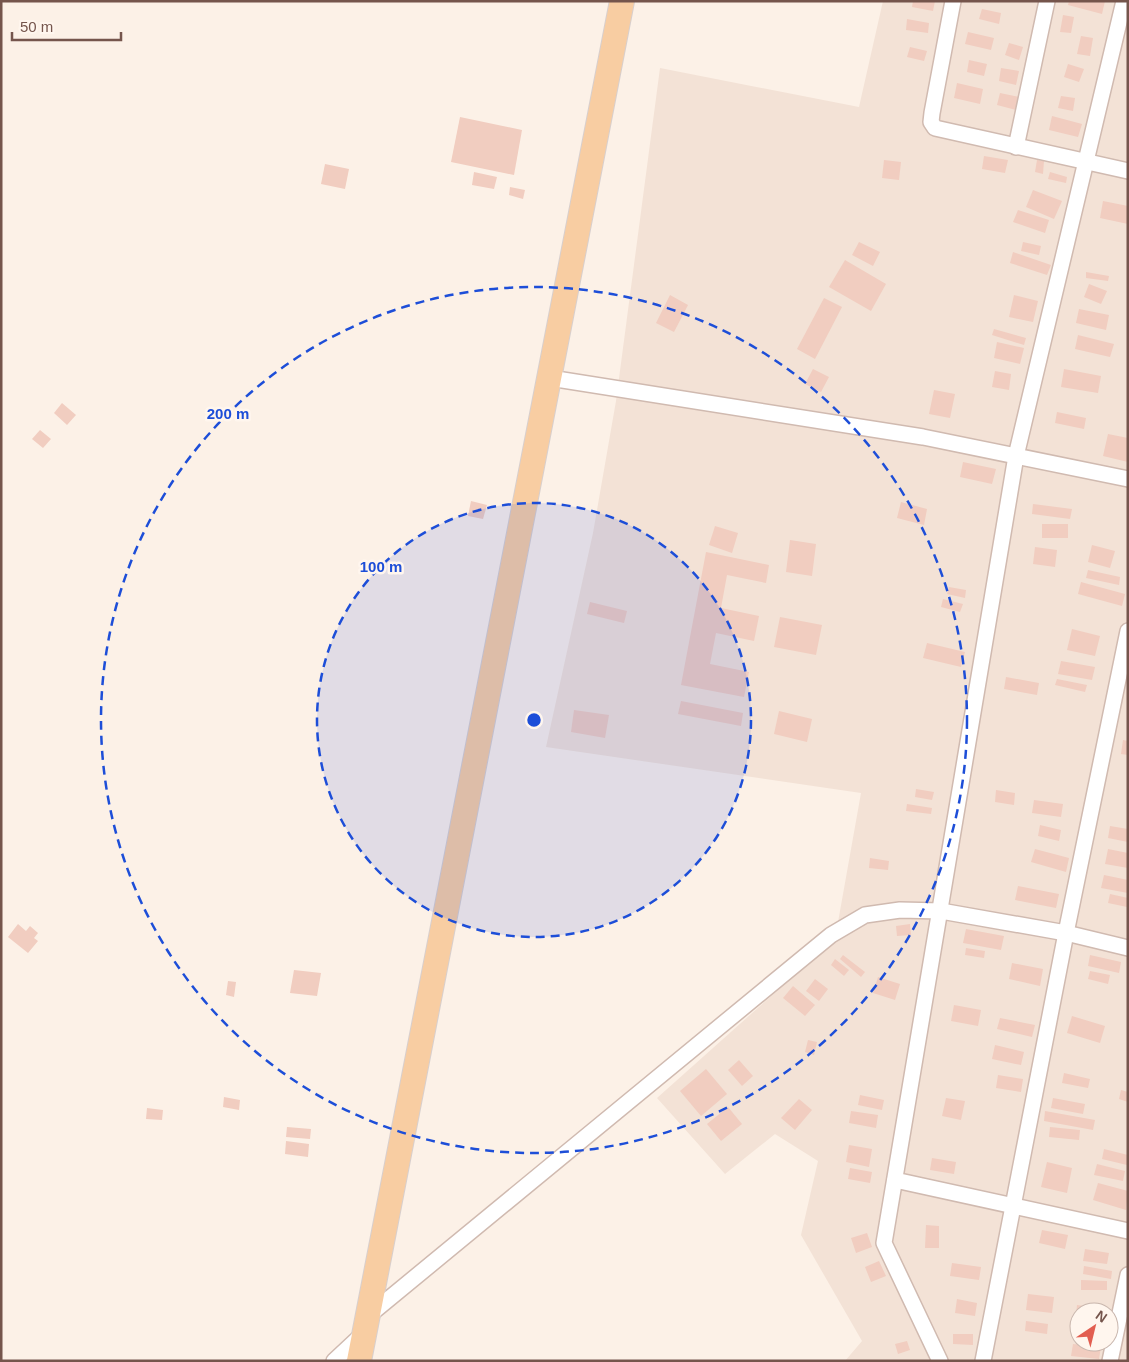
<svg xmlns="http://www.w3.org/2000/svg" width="1129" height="1362" font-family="Helvetica,sans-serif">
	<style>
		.residential { fill: #f3e2d6; fill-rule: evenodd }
		.building { fill: #f1cdc0 }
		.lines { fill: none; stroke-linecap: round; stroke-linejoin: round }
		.street-casing { stroke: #d0bab0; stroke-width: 18 }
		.primary-casing { stroke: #d8cfcd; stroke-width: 26 }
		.street { stroke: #fff; stroke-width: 15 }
		.primary { stroke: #f8cda2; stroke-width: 24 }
		.ring { fill: none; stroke: #1d4ed8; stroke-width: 2.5; stroke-dasharray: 9 6 }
		.centre { fill: #1d4ed8; stroke: #fff6ee; stroke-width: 2.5 }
		.ring-label { font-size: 15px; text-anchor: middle; font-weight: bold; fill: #1d4ed8; stroke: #fff6ee; stroke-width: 5; stroke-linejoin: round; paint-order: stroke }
	</style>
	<rect width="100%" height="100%" fill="#fcf1e7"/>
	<path class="residential" d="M883,1H1128V1361H845L862,1341L801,1235L818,1161L775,1134L725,1174L657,1098L835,939L861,793L546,747L593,533L616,401L660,68L859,107ZM1079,1312H1109V1342H1079Z"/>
	<g class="building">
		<path d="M913,1H935L933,11L912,7Z"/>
		<path d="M1069,1H1105L1102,14L1068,5Z"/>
		<path d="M982,9L1001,13L999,24L979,19Z"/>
		<path d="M1063,15L1074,17L1071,33L1060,32Z"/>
		<path d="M907,19L929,23L928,33L906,30Z"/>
		<path d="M968,32L994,38L991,50L965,44Z"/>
		<path d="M1081,36L1093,38L1090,56L1077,54Z"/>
		<path d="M1009,43L1023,47L1019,60L1005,55Z"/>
		<path d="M910,47L927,51L924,61L907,57Z"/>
		<path d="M969,60L987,64L984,76L967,72Z"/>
		<path d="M1068,64L1084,69L1079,82L1064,77Z"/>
		<path d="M1001,68L1019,71L1016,85L999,81Z"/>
		<path d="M957,83L983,89L980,104L954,98Z"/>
		<path d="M1000,93L1019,97L1016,110L997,105Z"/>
		<path d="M1061,96L1075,98L1073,111L1058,108Z"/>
		<path d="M1052,116L1082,124L1078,137L1049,130Z"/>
		<path d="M460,117L522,130L514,175L451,162Z"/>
		<path d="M984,156L1008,160L1005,173L982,169Z"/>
		<path d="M884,160L901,162L899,180L882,178Z"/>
		<path d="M1037,160L1044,161L1043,174L1035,172Z"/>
		<path d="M325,164L349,169L345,189L321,184Z"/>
		<path d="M474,172L497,177L494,189L472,185Z"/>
		<path d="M1050,172L1067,177L1066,183L1048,179Z"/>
		<path d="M510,187L525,190L523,199L509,195Z"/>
		<path d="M1033,190L1062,201L1054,219L1026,207Z"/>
		<path d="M1103,201L1128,206V224L1100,218Z"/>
		<path d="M1018,210L1049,220L1045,233L1013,222Z"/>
		<path d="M859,242L880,252L873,266L852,255Z"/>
		<path d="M1023,242L1041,246L1039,255L1021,251Z"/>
		<path d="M1013,252L1051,265L1047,275L1010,263Z"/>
		<path d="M845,260L886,284L871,311L829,287Z"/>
		<path d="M1086,272L1109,276L1108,281L1086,278Z"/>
		<path d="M1089,284L1107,291L1101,304L1084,297Z"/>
		<path d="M670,295L688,305L674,332L656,323Z"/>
		<path d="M1014,295L1038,301L1033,322L1009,317Z"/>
		<path d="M824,298L842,307L815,359L797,349Z"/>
		<path d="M1079,309L1109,315L1106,330L1076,323Z"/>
		<path d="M994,329L1026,338L1024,345L992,335Z"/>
		<path d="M1078,335L1114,344L1110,357L1075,349Z"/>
		<path d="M997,342L1024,348L1020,364L994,358Z"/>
		<path d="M813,369L829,377L821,392L805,384Z"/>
		<path d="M1064,369L1101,376L1098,393L1061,387Z"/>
		<path d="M995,371L1011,374L1009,390L992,387Z"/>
		<path d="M934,390L955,394L950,418L929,414Z"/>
		<path d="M62,403L76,415L67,425L54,413Z"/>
		<path d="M1057,412L1086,418L1084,429L1055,423Z"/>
		<path d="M40,430L51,439L43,448L32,439Z"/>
		<path d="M1108,434L1128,438V462L1103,456Z"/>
		<path d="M963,462L996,469L992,484L960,477Z"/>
		<path d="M471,501L487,505L483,519L468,516Z"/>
		<path d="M901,502L927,509L924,525L897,518Z"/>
		<path d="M1033,504L1072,509L1070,519L1032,514Z"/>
		<rect x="1042" y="524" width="26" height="14"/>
		<path d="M715,526L738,533L732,553L709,545Z"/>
		<path d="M790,540L816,544L812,576L786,572Z"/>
		<path d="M1092,545L1115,551L1110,568L1088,562Z"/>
		<path d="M1035,547L1057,550L1055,567L1033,564Z"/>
		<path d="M706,552L769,565L766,583L727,575L721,608L759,616L754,641L716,633L710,664L749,672L744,697L681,685Z"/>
		<path d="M1088,570L1120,577L1119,585L1086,578Z"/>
		<path d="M1081,582L1125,594L1122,606L1078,594Z"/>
		<path d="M949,587L966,590L965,598L947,594Z"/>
		<path d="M943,599L963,604L960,612L941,607Z"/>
		<path d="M590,602L627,611L624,623L587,614Z"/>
		<path d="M780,617L822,625L816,655L774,647Z"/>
		<path d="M1072,629L1100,636L1095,656L1067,650Z"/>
		<path d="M927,643L965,652L961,667L923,658Z"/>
		<path d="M1061,661L1095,667L1092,680L1058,674Z"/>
		<path d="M1006,677L1039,683L1037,695L1004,689Z"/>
		<path d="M1057,679L1087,685L1085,692L1055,685Z"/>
		<path d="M681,701L743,713L741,726L678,714Z"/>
		<path d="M574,710L609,715L605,738L571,732Z"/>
		<path d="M779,711L812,719L807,742L774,734Z"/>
		<path d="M1123,740L1128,741V755L1121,754Z"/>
		<path d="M916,789L934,792L932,800L915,797Z"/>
		<path d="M996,790L1015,793L1014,805L995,802Z"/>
		<path d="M1034,800L1063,804L1061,817L1032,813Z"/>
		<path d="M907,804L932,808L931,814L906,811Z"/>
		<path d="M1040,825L1061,830L1059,841L1038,836Z"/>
		<path d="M1110,826L1128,829V842L1108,838Z"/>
		<path d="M1035,849L1069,858L1066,872L1031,862Z"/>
		<path d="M1108,849L1128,853V868L1105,864Z"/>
		<path d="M870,858L889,861L888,870L869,868Z"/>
		<path d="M1104,875L1128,880V893L1101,888Z"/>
		<path d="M1018,886L1059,894L1056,908L1015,900Z"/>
		<path d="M1110,894L1128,898L1127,907L1108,903Z"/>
		<path d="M18,924L26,931L30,926L38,933L34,938L38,941L28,953L8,937Z"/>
		<path d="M910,924L911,935L897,936L896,926Z"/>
		<path d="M966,929L1004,936L1001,950L963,943Z"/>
		<path d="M966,948L985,951L984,958L965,955Z"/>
		<path d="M843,955L865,972L861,977L840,959Z"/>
		<path d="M1090,955L1121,962L1119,973L1088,966Z"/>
		<path d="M835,959L849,970L844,976L831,965Z"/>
		<path d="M1012,963L1043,969L1040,986L1009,979Z"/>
		<path d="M294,970L321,973L317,996L290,993Z"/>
		<path d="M1090,971L1110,975L1108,984L1088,979Z"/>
		<path d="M878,977L900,984L895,1000L873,993Z"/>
		<path d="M815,979L828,989L819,1001L806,991Z"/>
		<path d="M228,981L236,982L234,997L226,995Z"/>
		<path d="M793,986L815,1005L805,1016L783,998Z"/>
		<path d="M954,1005L981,1010L978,1026L951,1021Z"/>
		<path d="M1072,1016L1105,1026L1100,1043L1067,1033Z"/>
		<path d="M1000,1018L1035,1025L1032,1037L997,1029Z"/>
		<path d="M808,1040L817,1042L814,1055L805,1052Z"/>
		<path d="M995,1045L1024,1052L1021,1065L992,1059Z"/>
		<path d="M739,1060L753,1076L742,1086L728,1070Z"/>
		<path d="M706,1069L727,1094L701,1116L680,1091Z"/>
		<path d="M1064,1073L1090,1079L1088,1088L1062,1083Z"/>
		<path d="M998,1075L1023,1079L1021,1092L996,1088Z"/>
		<path d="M1121,1090L1128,1092V1102L1119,1099Z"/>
		<path d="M860,1095L884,1100L882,1110L858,1105Z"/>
		<path d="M224,1097L240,1100L239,1110L223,1107Z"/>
		<path d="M946,1098L965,1101L961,1120L942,1116Z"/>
		<path d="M1053,1098L1085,1104L1083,1114L1051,1108Z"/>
		<path d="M799,1099L812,1110L795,1130L781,1118Z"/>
		<path d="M728,1107L742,1124L721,1141L707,1124Z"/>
		<path d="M147,1108L163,1110L162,1120L146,1119Z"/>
		<path d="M851,1111L878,1115L876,1128L849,1123Z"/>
		<path d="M1045,1111L1095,1120L1093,1130L1044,1121Z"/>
		<path d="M287,1127L311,1129L310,1139L286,1137Z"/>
		<path d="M1050,1127L1080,1130L1079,1140L1049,1137Z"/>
		<path d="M286,1141L309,1144L308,1157L285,1154Z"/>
		<path d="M849,1145L872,1149L869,1167L846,1162Z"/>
		<path d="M1104,1149L1128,1155L1127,1165L1102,1159Z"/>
		<path d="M932,1158L956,1162L954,1174L930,1170Z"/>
		<path d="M1047,1162L1072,1168L1067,1193L1041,1187Z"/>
		<path d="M1097,1164L1125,1171L1123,1181L1094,1175Z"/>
		<path d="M850,1168L872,1172L870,1183L848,1179Z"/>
		<path d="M1098,1183L1128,1191L1126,1210L1093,1200Z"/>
		<path d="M926,1225L939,1226V1248H925Z"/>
		<path d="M1042,1230L1068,1235L1065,1249L1039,1243Z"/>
		<path d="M867,1233L872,1247L856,1253L851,1238Z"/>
		<path d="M1085,1249L1109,1253L1107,1264L1083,1261Z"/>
		<path d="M879,1261L886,1276L871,1282L865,1267Z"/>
		<path d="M952,1263L981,1267L979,1280L950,1276Z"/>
		<path d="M1084,1266L1112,1271L1111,1279L1083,1274Z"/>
		<path d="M1081,1280L1107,1281V1290H1081Z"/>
		<path d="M1028,1294L1054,1297L1052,1313L1026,1310Z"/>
		<path d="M957,1299L977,1303L975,1316L955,1313Z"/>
		<path d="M1077,1305L1106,1309V1312H1079V1315H1076Z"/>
		<path d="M1026,1321L1048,1324L1047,1334L1025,1331Z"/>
		<path d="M953,1334H973V1345L953,1344Z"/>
		<path d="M907,1341L910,1350L898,1354L895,1344Z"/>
		<path d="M1073,1344L1101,1347L1099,1359L1071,1356Z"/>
	</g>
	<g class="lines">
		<defs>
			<g id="street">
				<path d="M953,1L932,113L931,122L935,128L1128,171"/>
				<path d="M1016,147L1047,1"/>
				<path d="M550,378L923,437L1128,479"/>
				<path d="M895,1180L1128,1231"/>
				<path d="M368,1316L831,935L865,915L900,910L941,911L1066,933L1128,948"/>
				<path d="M334,1361L364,1333"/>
				<path d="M940,1361L884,1243L1016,456L1124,1"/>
				<path d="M983,1361L1066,933L1128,631"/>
				<path d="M1110,1361L1128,1275"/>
			</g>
			<path id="primary" d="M359,1361L622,1"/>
		</defs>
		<use href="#street" class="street-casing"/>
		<use href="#primary" class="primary-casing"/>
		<use href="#street" class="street"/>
		<use href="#primary" class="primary"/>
	</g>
	<circle cx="534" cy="720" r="217" fill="#1d4ed8" fill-opacity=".12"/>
	<g class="ring">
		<circle cx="534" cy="720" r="217"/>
		<circle cx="534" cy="720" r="433"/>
	</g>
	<circle cx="534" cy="720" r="8" class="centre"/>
	<g class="ring-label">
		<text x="228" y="419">200 m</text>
		<text x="381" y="572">100 m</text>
	</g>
	<rect width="1129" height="1362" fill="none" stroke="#75554c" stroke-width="5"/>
	<g transform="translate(1094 1327) rotate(35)"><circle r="24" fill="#fff6ee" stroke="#c8b6ad"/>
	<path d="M0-4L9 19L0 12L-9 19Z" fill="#e25e50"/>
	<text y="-8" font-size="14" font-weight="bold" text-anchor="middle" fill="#75554c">N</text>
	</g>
	<path d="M12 32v8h109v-8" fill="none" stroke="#75554c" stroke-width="2.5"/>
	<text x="20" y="32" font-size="15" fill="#75554c" stroke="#fff6ee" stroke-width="4" paint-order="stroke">50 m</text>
</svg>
